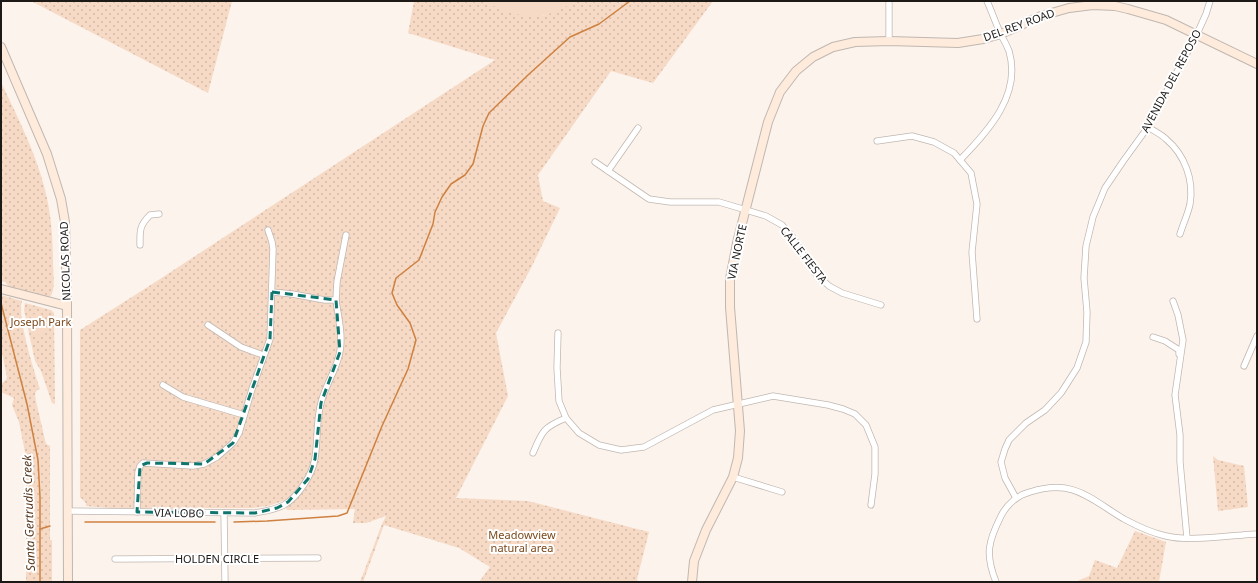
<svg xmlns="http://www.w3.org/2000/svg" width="1258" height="583" font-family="'Noto Sans',sans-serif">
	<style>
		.grass { fill: url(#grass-dots) }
		.garden { fill: #f6dac5 }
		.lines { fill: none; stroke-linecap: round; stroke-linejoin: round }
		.stream { stroke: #ce8140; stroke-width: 1.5 }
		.street-casing { stroke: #c0b7b1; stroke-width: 7 }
		.secondary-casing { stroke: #c0b7b1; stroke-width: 10 }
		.street { stroke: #fff; stroke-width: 5.5 }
		.secondary { stroke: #feebdb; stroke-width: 8 }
		.marked { fill: none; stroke: #0f766e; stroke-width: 3; stroke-dasharray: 8 5; stroke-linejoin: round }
		.labels { text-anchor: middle; stroke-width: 4; stroke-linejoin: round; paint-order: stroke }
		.street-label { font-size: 11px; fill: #1c1917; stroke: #fff }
		.park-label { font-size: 11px; fill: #7c481a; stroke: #fff }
		.water-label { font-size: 12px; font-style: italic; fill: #59381d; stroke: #fff }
	</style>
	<defs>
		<pattern id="grass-dots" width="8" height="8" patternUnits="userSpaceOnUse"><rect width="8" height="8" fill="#f6dac5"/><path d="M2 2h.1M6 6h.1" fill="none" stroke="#d2baa8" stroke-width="1.8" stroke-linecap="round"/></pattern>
	</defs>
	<rect width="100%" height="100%" fill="#fcf3ec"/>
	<g class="grass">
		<path d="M31,1H232L208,93Z"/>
		<path d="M414,1H481L491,5L543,16L577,1H713L653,83L611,71L538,175L543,201L560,208L531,268L496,333L508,396L456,498L528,501L649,532L637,579L638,582H479L490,567L459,548L384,525L363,582H360L382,524L386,516L366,523H353L355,509L287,510L283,501L268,506L252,508H110L86,506V503L80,497V330L157,281L495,60L408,33Z"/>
		<path d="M1,82C17,116 34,149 44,186C51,211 53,238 53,264C53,274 56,289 50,297L46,298L10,288L5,282L1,281Z"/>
		<path d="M1,295L22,301C17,318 34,370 40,389L37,390L35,394L36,401L46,444L50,446V540H52V582H26V457L19,422L12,405L14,398L1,392V384L6,380L7,377L1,348Z"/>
		<path d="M25,303L51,310L54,313L55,404L52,403L41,371L35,361L24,310Z"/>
		<path d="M1213,456L1218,460L1244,466L1248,507L1218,511Z"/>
		<path d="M1135,531L1166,542L1159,582H1075L1089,576L1095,560L1117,568Z"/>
	</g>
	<g class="garden">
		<path d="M481,1H577C566,6 554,13 542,16C525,20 498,8 481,1Z"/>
		<path d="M41,313L45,333L34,336L30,315Z"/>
	</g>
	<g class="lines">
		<g class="stream">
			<path d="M1,303L27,404L38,460L40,497V582"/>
			<path d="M85,522H215"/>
			<path d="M234,522L267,521L338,516L347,513L382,426L408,369L416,340L410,323L397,305L392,293L396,278L419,260L433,224L435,212L442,197L451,184L465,175L473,164L483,126L489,113L528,75L570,37L599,24L630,1"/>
			<path d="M40,529L50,526"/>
		</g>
		<defs>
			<g id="street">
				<path d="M889,41V1"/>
				<path d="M1148,127C1154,131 1161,134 1166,139C1185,155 1194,180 1190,204C1188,214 1183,224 1180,234"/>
				<path d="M877,141L912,136L934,142L954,153L971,173L977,204L972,252L977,319"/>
				<path d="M960,160C988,131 1022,95 1009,51C1007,46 1004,40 1001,35C996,24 992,12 987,1"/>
				<path d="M595,162L649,199L670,202H719L766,216L782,225L792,236L814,272L829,286L842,293L881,305"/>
				<path d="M608,171L638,128"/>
				<path d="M140,245C140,231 139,226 150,215L159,214"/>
				<path d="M272,292L292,294L325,300H336L337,282L346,235"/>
				<path d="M1173,301L1178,315L1183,340L1175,395L1180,435V462L1187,538"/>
				<path d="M208,325L241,347L263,355"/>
				<path d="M558,333L557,368L559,401L566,418L579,433L599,445L621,450L644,447L713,410L773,396L828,405L843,409L855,414L866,425L875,447V474L871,505"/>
				<path d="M1153,337L1165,341L1179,350V354"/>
				<path d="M1244,366L1257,336"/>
				<path d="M163,385L183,397L244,415"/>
				<path d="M533,453C542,431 544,427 566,418"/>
				<path d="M733,477L782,492"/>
				<path d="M1016,498L1005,478L1001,462L1005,449L1009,440L1026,423L1045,410L1061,393L1077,368L1086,342L1087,312L1084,278L1086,246L1093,217L1105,188L1124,160L1148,127L1197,34L1206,14L1210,1"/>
				<path d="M67,511L255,513C265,511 275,510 284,505C298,497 313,474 315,458C318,439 316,421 321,403C325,385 337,370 340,351C343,335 338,316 336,300"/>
				<path d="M137,512L138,472L140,466L143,463L193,466L204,464L217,457L233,443L239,433L252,389L270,339L273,249L272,242L268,230"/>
				<path d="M224,513L225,582"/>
				<path d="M115,559L318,558"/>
				<path d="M996,582C985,554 988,542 1001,516C1007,504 1018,495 1030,492C1074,478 1090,499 1124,519C1137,526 1152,533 1166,536C1190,542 1232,535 1257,534"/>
			</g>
			<g id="secondary">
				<path d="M1,47L47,154L61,199L65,222L67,306L68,582"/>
				<path d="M1,289L67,306"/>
				<path d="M692,582L694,561L706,530L733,477L738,458L740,431L730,307V279L737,243L768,122L780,92L796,71L813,57L833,47L855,42L889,41L958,43L983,39L1001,34L1041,16L1069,8L1093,5L1115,6L1128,9L1166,20L1257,64"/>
			</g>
		</defs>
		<use href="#street" class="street-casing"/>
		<use href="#secondary" class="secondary-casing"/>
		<use href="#street" class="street"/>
		<use href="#secondary" class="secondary"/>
	</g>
	<path class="marked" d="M272,292L336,300L340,352L321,403L315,459L308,479L288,502L277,508L255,513L137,512L140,466L147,463L204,464L233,443L270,339Z"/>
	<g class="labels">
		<g class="street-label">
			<text transform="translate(1019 25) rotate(-20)" y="4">DEL REY ROAD</text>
			<text transform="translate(1171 81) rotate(-62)" y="4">AVENIDA DEL REPOSO</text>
			<text transform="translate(737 252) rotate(-78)" y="4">VIA NORTE</text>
			<text transform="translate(804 255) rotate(52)" y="4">CALLE FIESTA</text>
			<text transform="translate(65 261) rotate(-92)" y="4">NICOLAS ROAD</text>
			<text transform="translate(179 513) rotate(1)" y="4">VIA LOBO</text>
			<text x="217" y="563">HOLDEN CIRCLE</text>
		</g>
		<g class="park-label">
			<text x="41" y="326">Joseph Park</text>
			<text x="522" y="539">Meadowview<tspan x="522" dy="13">natural area</tspan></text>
		</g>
		<g class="water-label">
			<text transform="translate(29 513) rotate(-92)" y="4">Santa Gertrudis Creek</text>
		</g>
	</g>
	<rect width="1258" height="583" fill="none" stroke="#1c1917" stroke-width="4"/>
</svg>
